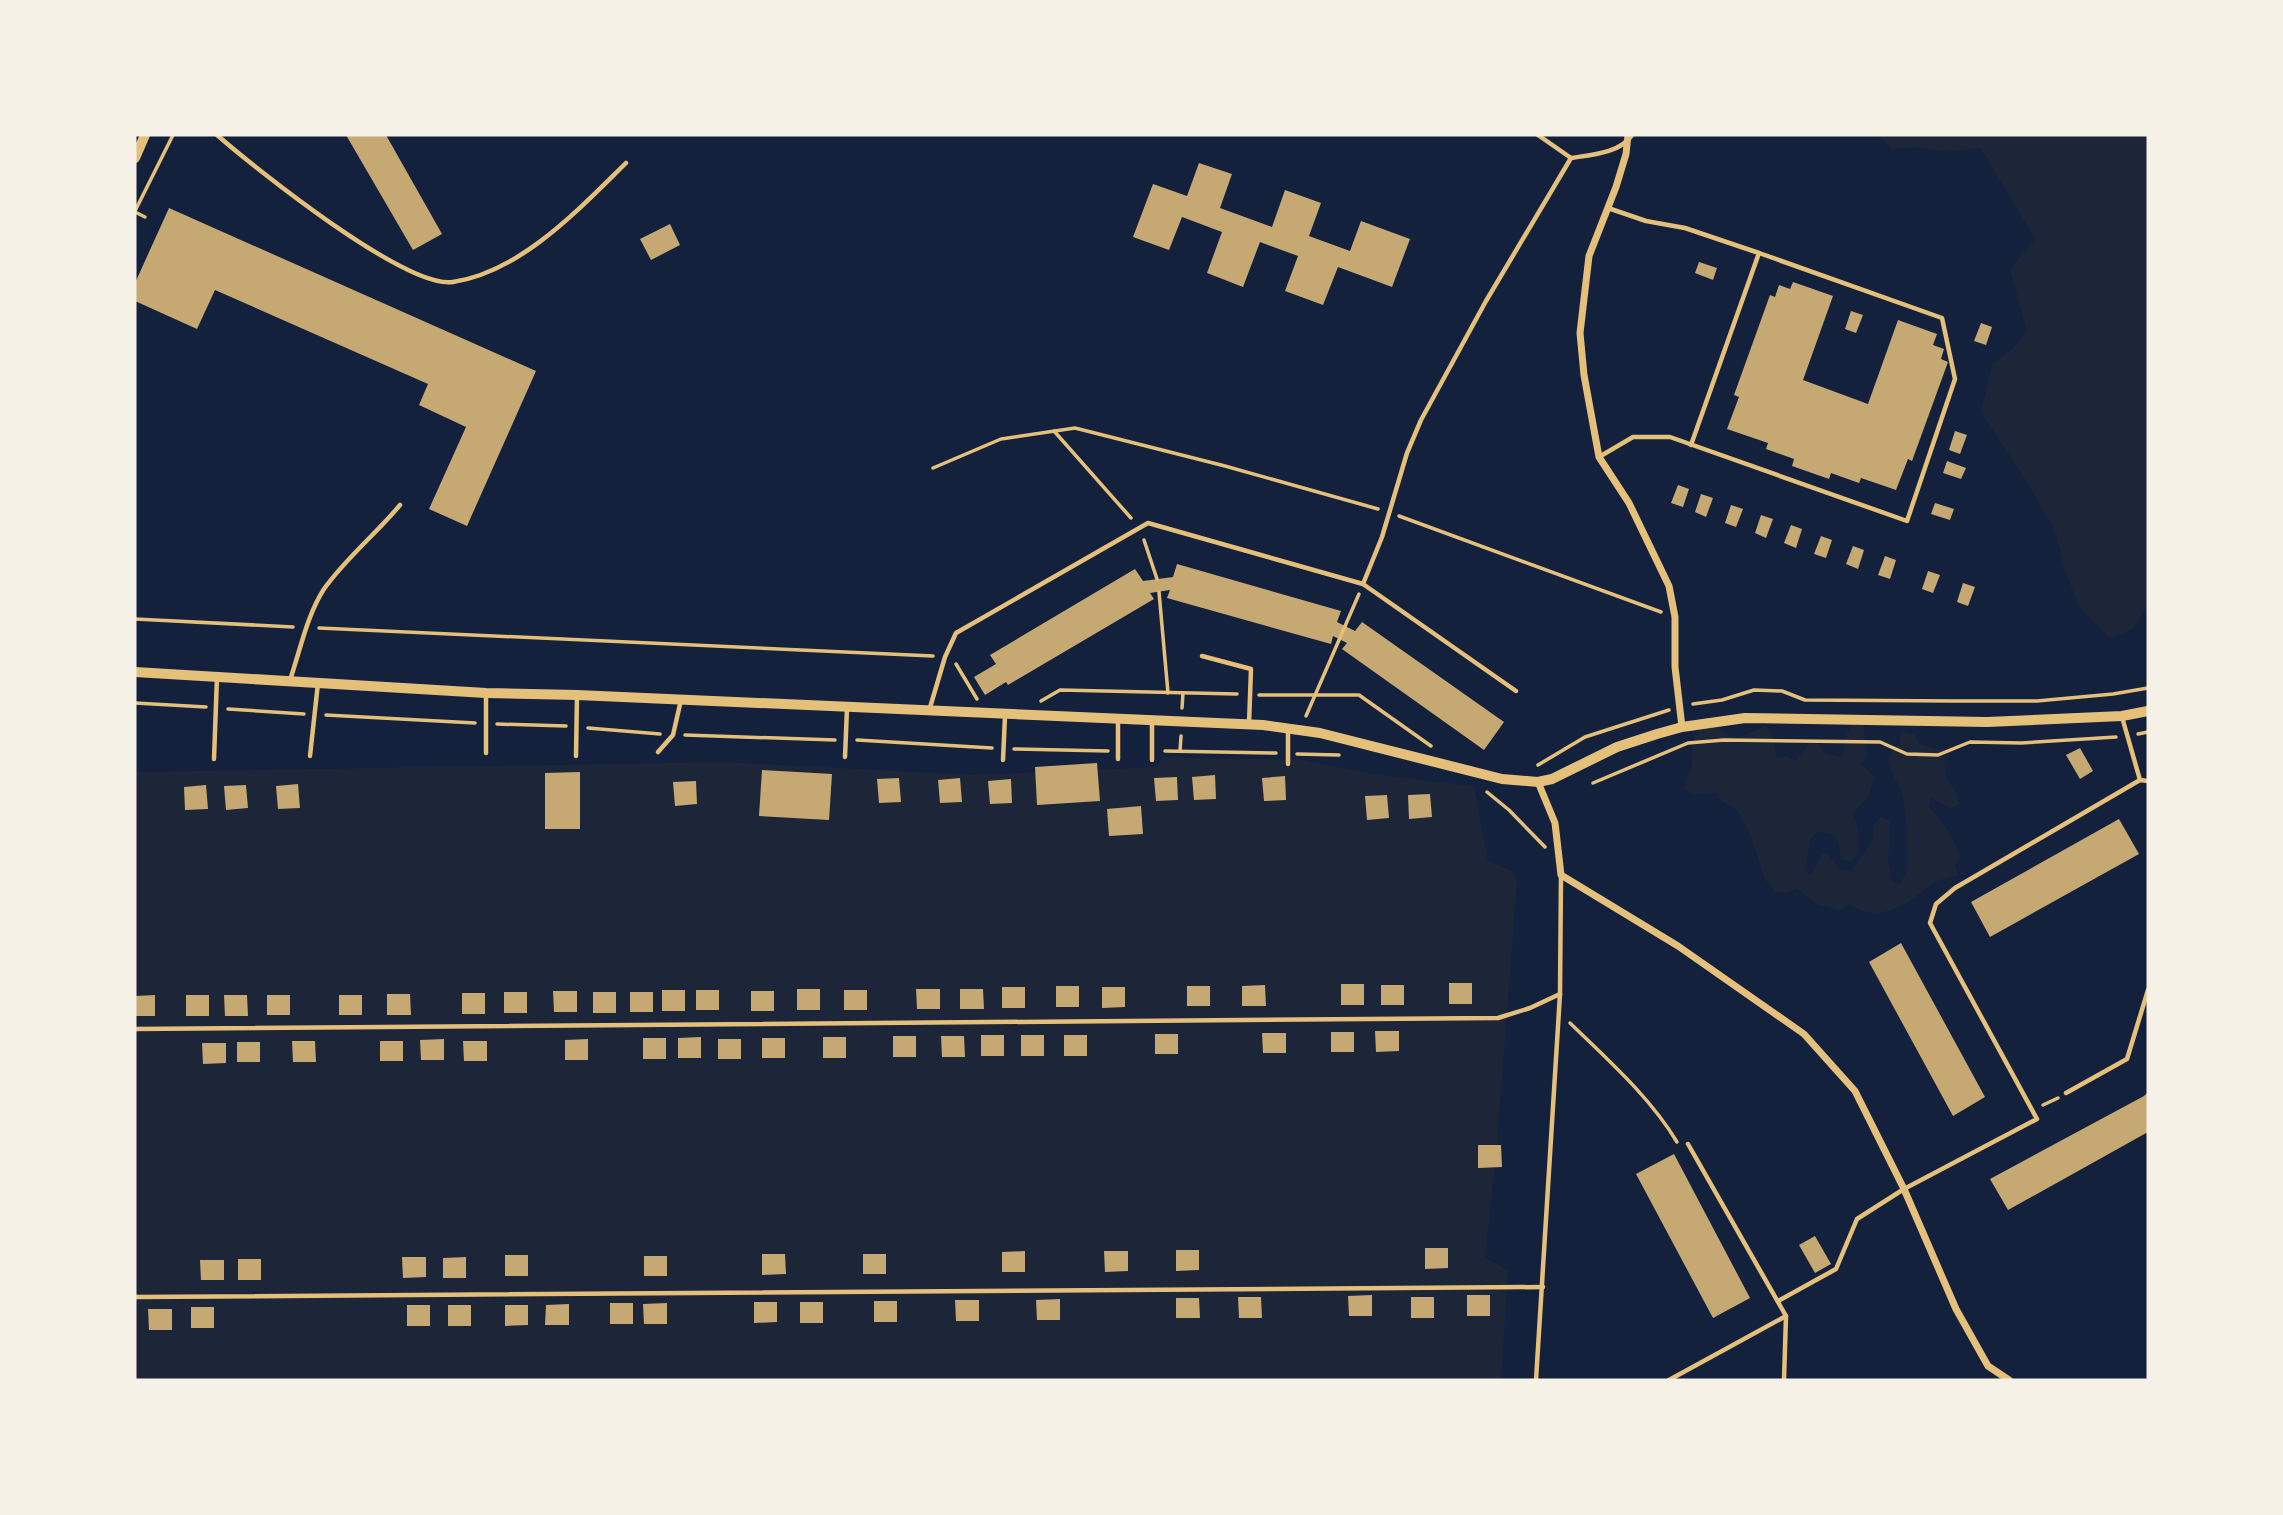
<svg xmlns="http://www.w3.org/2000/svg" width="2283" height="1515" font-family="Montserrat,sans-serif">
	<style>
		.green { fill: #1d2539 }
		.building { fill: #c6a872 }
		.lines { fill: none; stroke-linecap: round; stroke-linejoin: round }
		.path { stroke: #e5c07b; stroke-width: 3.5 }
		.service { stroke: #e5c07b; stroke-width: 4.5 }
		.minor { stroke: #e5c07b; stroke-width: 7 }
		.tertiary { stroke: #e5c07b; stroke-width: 10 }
	</style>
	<rect width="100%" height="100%" fill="#14213d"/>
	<g class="green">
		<path d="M1879,135H2148V605L2133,629L2110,638L2079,607L2064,567L2056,532L2025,479L1981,412L1992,364L2011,350L2027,332L2010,270L2035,239L1981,148L1947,152L1920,147L1891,149Z"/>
		<path d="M1853,723L1863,725L1868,755L1861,764L1875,777L1868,797L1853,813C1859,830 1864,847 1852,862L1841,859C1837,837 1840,833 1817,832L1810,840L1805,870L1808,874L1813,872L1822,854H1827L1841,870L1851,871L1873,840V824L1881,817L1890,821L1888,861L1892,880L1900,885L1907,870L1906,820L1903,795L1888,764L1889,757L1899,744L1901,733L1906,732L1915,735L1919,744L1944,751L1945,776L1957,794L1959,804L1950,809L1932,798L1928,806C1944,822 1953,836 1960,857L1955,866L1958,875C1950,878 1938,879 1932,884C1908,904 1879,925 1849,904L1840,910L1819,905L1796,888L1787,893L1776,892L1765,879L1750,833L1737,810L1722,802L1715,793L1693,795L1685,789L1692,764L1694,736L1703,724L1714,726L1736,739L1765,726L1772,733L1777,758L1787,756L1795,761L1811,741L1820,745L1825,754L1840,757L1844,754L1845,738Z"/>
		<path d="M1163,757L1301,760L1378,775L1474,786L1488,861L1512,871L1517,880L1497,1145L1485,1257L1508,1271L1501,1380H135V772L722,762L976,775L1157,767Z"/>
	</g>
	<g class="building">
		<path d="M346,135H386L442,234L413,250Z"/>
		<path d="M1199,163L1232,174L1220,208L1272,227L1285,190L1321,203L1309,236L1350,251L1361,221L1410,239L1392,287L1338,267L1323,305L1285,291L1298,256L1260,242L1243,287L1207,273L1222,232L1182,217L1169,250L1133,237L1153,184L1187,196Z"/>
		<path d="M169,208L536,371L467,526L429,509L466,427L419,405L428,384L215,290L197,329L135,301V283Z"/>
		<path d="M670,224L680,245L651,260L640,239Z"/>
		<path d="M1699,262L1717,268L1713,280L1695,273Z"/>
		<path d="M1793,282L1833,296L1803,380L1868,404L1898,320L1937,334L1933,345L1944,349L1941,359L1948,362L1912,461L1908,459L1896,490L1861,478L1859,483L1831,473L1829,479L1792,466L1794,459L1766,449L1768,443L1727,429L1739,397L1734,395L1770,295L1775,297L1779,285L1790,289Z"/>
		<path d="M1851,311L1863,315L1856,333L1845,329Z"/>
		<path d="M1981,323L1992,327L1986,345L1974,341Z"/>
		<path d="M1955,431L1967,435L1960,454L1949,450Z"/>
		<path d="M1947,461L1966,468L1961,479L1943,473Z"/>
		<path d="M1678,485L1689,489L1683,507L1671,503Z"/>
		<path d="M1701,494L1713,498L1706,517L1695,512Z"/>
		<path d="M1935,503L1954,509L1950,520L1931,514Z"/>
		<path d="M1731,505L1743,509L1736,527L1725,523Z"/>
		<path d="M1761,515L1773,519L1766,538L1755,533Z"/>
		<path d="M1791,525L1802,529L1796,548L1784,543Z"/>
		<path d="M1821,536L1832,540L1826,558L1814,554Z"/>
		<path d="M1853,546L1864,550L1858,569L1846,564Z"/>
		<path d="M1885,556L1896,560L1890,579L1878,575Z"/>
		<path d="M1177,564L1341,611L1337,622L1355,631L1362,622L1504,722L1484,750L1342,649L1347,643L1333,636L1331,644L1167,598L1170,590L1150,593L1154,599L1008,685L1006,682L985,695L974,677L996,664L990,655L1135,569L1143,581L1173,577Z"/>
		<path d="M1928,571L1940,575L1933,593L1922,589Z"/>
		<path d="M1963,583L1975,587L1968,606L1957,602Z"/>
		<path d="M2080,748L2093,771L2080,779L2066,755Z"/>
		<path d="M1097,763L1100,801L1037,805L1035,767Z"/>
		<path d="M762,770L832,774L829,820L759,816Z"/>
		<path d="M580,772V829H545V773Z"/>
		<path d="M1215,775L1216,799L1194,800L1192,777Z"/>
		<path d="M1285,776L1286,800L1264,801L1262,778Z"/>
		<path d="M1177,777L1178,800L1156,801L1154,778Z"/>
		<path d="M899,778L901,802L879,803L877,779Z"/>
		<path d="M960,778L962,802L940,803L938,780Z"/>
		<path d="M1011,779L1012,803L990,804L988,781Z"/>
		<path d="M696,781L697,804L675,806L673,782Z"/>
		<path d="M298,784L300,808L278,809L276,786Z"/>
		<path d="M206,785L208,809L185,810L184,787Z"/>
		<path d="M246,785L248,808L226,810L224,786Z"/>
		<path d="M1430,794L1432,817L1409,819L1408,795Z"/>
		<path d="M1387,795L1389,818L1367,820L1365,796Z"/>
		<path d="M1141,806L1143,834L1109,836L1107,809Z"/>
		<path d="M2119,819L2139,854L1990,937L1971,902Z"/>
		<path d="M1901,943L1985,1097L1953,1116L1869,962Z"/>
		<rect x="1449" y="983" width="23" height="21"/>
		<rect x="1341" y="984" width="23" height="21"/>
		<path d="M1265,985L1266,1006H1242V986Z"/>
		<rect x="1381" y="985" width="23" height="20"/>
		<rect x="1056" y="986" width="23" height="21"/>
		<rect x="1187" y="986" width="23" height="20"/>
		<rect x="1002" y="987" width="23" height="21"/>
		<path d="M1102,987H1125V1007L1102,1008Z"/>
		<rect x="797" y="989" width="23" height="21"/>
		<path d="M916,989H940V1009H917Z"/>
		<path d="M960,989H983L984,1009H960Z"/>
		<rect x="662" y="990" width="23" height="21"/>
		<rect x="696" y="990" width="23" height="20"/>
		<rect x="844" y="990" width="23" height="20"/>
		<path d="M553,991H577V1012H554Z"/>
		<rect x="751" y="991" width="23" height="20"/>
		<rect x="504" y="992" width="23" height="21"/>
		<rect x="593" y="992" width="23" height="21"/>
		<rect x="630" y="992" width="23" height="20"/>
		<rect x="462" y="993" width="23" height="21"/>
		<path d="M387,994H410L411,1015H387Z"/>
		<path d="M155,995V1016H135V996Z"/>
		<rect x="186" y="995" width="23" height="21"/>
		<path d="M224,995H247L248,1016H225Z"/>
		<rect x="267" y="995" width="23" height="20"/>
		<rect x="339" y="995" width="23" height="20"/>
		<path d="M1375,1031H1399V1051L1376,1052Z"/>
		<rect x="1331" y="1032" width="23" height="20"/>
		<path d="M1262,1033H1286V1053H1263Z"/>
		<rect x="1155" y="1034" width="23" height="20"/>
		<rect x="981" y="1035" width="23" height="21"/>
		<rect x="1021" y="1035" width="23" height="21"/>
		<rect x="1064" y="1035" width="23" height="21"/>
		<rect x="893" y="1036" width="23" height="21"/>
		<path d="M941,1036H964L965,1057H942Z"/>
		<path d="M701,1037V1058H678V1038Z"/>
		<rect x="823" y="1037" width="23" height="21"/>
		<rect x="643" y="1038" width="23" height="21"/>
		<rect x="762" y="1038" width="23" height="20"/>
		<path d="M444,1039V1060H421L420,1040Z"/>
		<path d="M588,1039V1060H565V1040Z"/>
		<rect x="718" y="1039" width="23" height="20"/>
		<path d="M292,1041H315L316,1062H293Z"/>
		<rect x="380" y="1041" width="23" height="20"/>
		<path d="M463,1041H487V1061H464Z"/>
		<rect x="237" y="1042" width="23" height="20"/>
		<path d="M202,1043H226V1063L203,1064Z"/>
		<path d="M2148,1092V1132L2008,1210L1990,1179L2144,1096Z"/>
		<path d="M1478,1145H1501L1502,1167L1478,1168Z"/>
		<path d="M1674,1154L1750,1298L1713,1318L1636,1174Z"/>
		<path d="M1815,1236L1831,1264L1815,1273L1799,1245Z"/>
		<path d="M1425,1248H1448V1268L1425,1269Z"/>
		<path d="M1176,1250H1199V1270L1176,1271Z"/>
		<path d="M1025,1251V1272H1002V1252Z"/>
		<path d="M1104,1251H1128V1271L1105,1272Z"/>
		<path d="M762,1254H785L786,1274L762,1275Z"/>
		<rect x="863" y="1254" width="23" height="20"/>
		<rect x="505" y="1255" width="23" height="21"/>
		<rect x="644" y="1256" width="23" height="20"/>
		<path d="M402,1257H426V1277L403,1278Z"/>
		<path d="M466,1257V1278H443V1258Z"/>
		<rect x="238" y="1259" width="23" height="21"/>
		<path d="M200,1260H224V1280H201Z"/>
		<path d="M1372,1295V1316H1349L1348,1296Z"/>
		<rect x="1467" y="1295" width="23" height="21"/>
		<path d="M1238,1297H1261L1262,1318H1239Z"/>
		<rect x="1411" y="1297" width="23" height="21"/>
		<path d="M1176,1298H1199L1200,1318H1176Z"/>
		<path d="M1060,1299V1320H1037L1036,1300Z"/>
		<path d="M955,1300H979V1321H956Z"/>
		<rect x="874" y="1301" width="23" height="21"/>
		<path d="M754,1302H777V1322L754,1323Z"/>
		<rect x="800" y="1302" width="23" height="21"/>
		<rect x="610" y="1303" width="23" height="21"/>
		<path d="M667,1303V1324H644L643,1304Z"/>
		<path d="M569,1304V1325H545L546,1305Z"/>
		<rect x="407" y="1305" width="23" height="21"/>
		<rect x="448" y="1305" width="23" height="21"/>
		<path d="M505,1305H528V1325L505,1326Z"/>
		<rect x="191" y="1307" width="23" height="21"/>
		<path d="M148,1309H172V1330H149Z"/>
	</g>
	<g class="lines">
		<g class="path">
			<path d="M135,211L173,135"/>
			<path d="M135,212L145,217"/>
			<path d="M1054,431L1131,518"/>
			<path d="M933,468L1001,439L1075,428L1225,466L1378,509"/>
			<path d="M1399,516L1661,612"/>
			<path d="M1144,540L1157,579"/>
			<path d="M1159,592L1168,693"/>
			<path d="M135,619L293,627"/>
			<path d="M319,628L933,656"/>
			<path d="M956,664L977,699"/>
			<path d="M1259,695H1359L1431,746"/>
			<path d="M1041,701L1060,690L1237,694"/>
			<path d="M135,703L206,707"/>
			<path d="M1693,704L1722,700L1754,690L1782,691L1805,700L1956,701H2037L2113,694L2148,688"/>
			<path d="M1182,708L1183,693"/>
			<path d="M228,709L304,714"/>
			<path d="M326,715L475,723"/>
			<path d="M1306,716L1359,594"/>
			<path d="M497,724L566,726"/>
			<path d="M588,728L660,734"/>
			<path d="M2138,734L2148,732"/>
			<path d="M685,735L835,740"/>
			<path d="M857,740L992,748"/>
			<path d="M1014,749L1108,751"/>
			<path d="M1165,751L1276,753"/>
			<path d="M1180,751L1181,736"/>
			<path d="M1297,754L1339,755"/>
			<path d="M1538,765L1585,737L1669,710"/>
			<path d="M1593,783L1688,743L1724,740L1880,742L1907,754L1938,755L1970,742L2021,743L2116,737"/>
			<path d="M1487,792L1509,810L1545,847"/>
			<path d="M1570,1023C1608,1060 1650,1097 1677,1142"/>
			<path d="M2043,1105L2058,1098"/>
		</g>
		<g class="service">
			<path d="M217,135C256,169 406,289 453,282C521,272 580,208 626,163"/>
			<path d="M1571,158C1590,155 1621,153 1632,135"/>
			<path d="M1608,208L1646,221L1685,228L1759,253L1691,445"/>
			<path d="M1599,457L1633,437H1670L1907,521L1955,379L1942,318L1759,253"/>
			<path d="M1363,584L1382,537L1407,453L1421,420L1486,301L1571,158L1538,135"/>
			<path d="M1202,656L1251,669L1249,724"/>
			<path d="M290,680C300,651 307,615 324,589C346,558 376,534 400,505"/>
			<path d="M486,694V753"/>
			<path d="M929,711L945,657L956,633L1148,523L1363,584L1516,691"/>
			<path d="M2122,717L2140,780L2148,781"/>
			<path d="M1288,729V764"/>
			<path d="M658,752L673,735L681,700"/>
			<path d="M310,756L318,683"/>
			<path d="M576,756L577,695"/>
			<path d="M845,757L847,708"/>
			<path d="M214,759L217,677"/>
			<path d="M1118,759V720"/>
			<path d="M1003,760L1005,716"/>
			<path d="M1152,760V722"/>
			<path d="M135,1029L1498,1018L1530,1008L1560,994"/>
			<path d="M2066,1093L2127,1059L2148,990"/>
			<path d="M135,1297L1543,1287"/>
			<path d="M1778,1301L1836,1269L1857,1219L1904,1189L2037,1119L1930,923L1936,904L1955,888L2140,780"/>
			<path d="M1536,1380L1560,994L1561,876"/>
			<path d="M1669,1380L1786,1316L1688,1144"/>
			<path d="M1784,1380L1786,1316"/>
		</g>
		<g class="minor">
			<path d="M1628,135L1626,154L1616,187L1589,256L1580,333L1584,375L1599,457L1629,503L1669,586L1675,617V667L1682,727"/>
			<path d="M1538,782L1555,823L1561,875L1678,946L1804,1034L1855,1091L1904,1189L1956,1309L1988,1366L2009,1380"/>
		</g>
		<g class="tertiary">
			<path d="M135,158L145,135"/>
			<path d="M135,672L486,693L577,695L1263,725L1320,733L1502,779L1538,782L1552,779L1617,747L1657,734L1682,727L1745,718L1987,722L2122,716L2148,711"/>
		</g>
	</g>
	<rect width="2283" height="1515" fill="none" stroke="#f6f1e7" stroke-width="273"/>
</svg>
